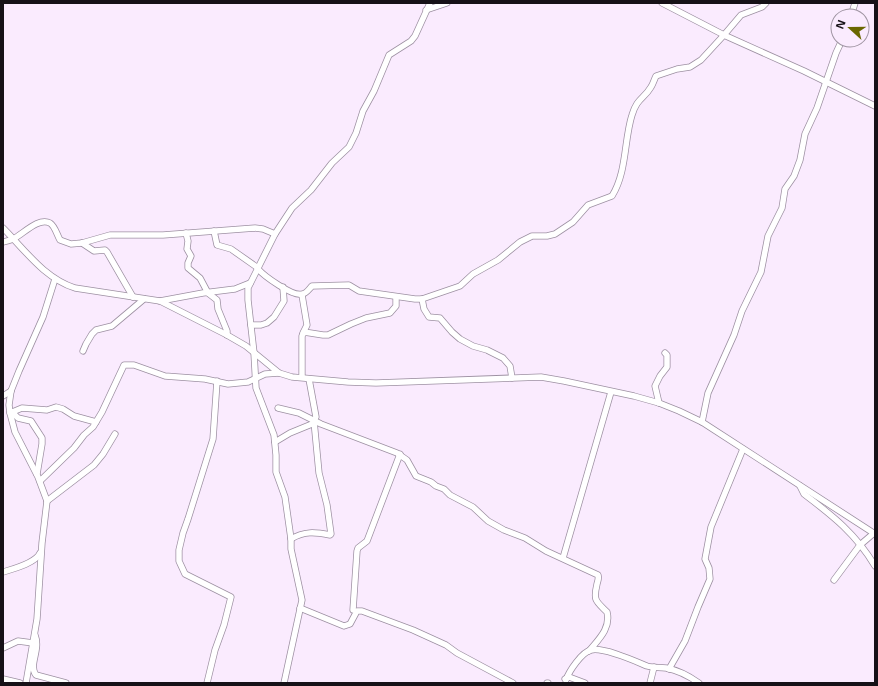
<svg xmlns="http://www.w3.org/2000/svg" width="878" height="686" font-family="'Open Sans',sans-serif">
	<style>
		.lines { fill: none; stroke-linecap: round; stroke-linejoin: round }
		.minor-casing { stroke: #9d90a2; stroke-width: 7 }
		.minor { stroke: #fff; stroke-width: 5.5 }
	</style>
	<rect width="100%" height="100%" fill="#faebfe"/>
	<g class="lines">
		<defs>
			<g id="minor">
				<path d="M662,3L726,36L804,71L875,106"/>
				<path d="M426,10L447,3"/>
				<path d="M851,16L855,3"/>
				<path d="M3,228C25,250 44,278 75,288L160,301L227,335L246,346L279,373L292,377L348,382L376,383L541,377L564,381L634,396L659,403L679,411L702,422L875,534"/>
				<path d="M214,231L217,245L231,249L258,268"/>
				<path d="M186,233L188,241L187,249L191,256L188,263V268L200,278L208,293L217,300L218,309L227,331V335"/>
				<path d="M3,242C7,241 12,240 15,238C24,233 39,217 50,223C55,226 57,235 60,240L71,244L82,243L110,235H163L255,228L263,229L275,234"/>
				<path d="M82,243L94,251L105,250L107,252L133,297"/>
				<path d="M258,269C264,276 293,297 302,294C306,294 309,289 312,286L349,285L359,291L415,299H422L460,286L473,274L498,260L520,242L532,236H547L555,234L573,222L588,205L612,196C627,172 624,140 632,115C637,98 644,99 651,87C653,84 654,80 656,76L677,69L690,67L701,60L724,35L741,15L762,7L766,3"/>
				<path d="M302,295L307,325L303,333"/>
				<path d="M422,299L424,309L429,317L440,318L452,332L460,339L473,346L487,350L503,358L510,366L512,378"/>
				<path d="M160,301L203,293L235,289L250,283"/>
				<path d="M251,325H261L267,323L274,317L284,301L283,287"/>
				<path d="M83,351L86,344L92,334L96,330L112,326L144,299"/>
				<path d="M302,377V336L304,332L323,335H328L351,324L366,318L390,313L396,306V298"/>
				<path d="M3,396L11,391"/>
				<path d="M659,403L655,386L660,376L667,367V355L665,353"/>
				<path d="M278,408L299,413L321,424L397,453L407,460L416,476L431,482L436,486L444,489L450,495L473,507L488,521L504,530L525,538L546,551L598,575C599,579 598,580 597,584C593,601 596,601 607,612C611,628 599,639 589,651"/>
				<path d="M12,412L18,418L31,421L42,438V444L37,474"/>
				<path d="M10,413L22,408L47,410L56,407L63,409L74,416L96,422"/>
				<path d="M702,422L708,393L734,335L742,311L761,272L768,236L782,208L785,189L794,176L800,160L805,134L817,108L836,53L842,40"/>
				<path d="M275,442L290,433L312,424L316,417L309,379"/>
				<path d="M40,481L74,448L84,435L93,427L102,412L124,365H134L165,376L205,379L228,384L248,382L265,374L279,373"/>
				<path d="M800,486L804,494C833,516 856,534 875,566"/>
				<path d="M47,501L94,465L103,454L115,434"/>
				<path d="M291,539C304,531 315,532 330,535L331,534L327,505L319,473L314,421"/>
				<path d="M563,558L611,392"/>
				<path d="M3,572C13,569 36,563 40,553"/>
				<path d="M834,580L860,545L874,533"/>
				<path d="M300,608L344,626L350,624L357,611H362L413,630L446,645L457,653L513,683"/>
				<path d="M353,610L357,551L358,548L367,541L400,454"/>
				<path d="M35,635C41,650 28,665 36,675L66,683"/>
				<path d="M3,648L18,641L33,643"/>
				<path d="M669,669L685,641L698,607L710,579L709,568L705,559L711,527L743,449"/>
				<path d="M3,679L20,683"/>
				<path d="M565,679L569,677L585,683"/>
				<path d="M566,680C569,671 582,652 591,650C604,647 635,661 647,666C653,668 659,667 666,668C677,670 689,676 699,683"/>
				<path d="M26,683L37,619L42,543L47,501L38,477L15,432L10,413L9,405L11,391L19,371L43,317L55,279"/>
				<path d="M207,683L215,650L224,625L231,597L185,574L179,561V550L183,533L188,519L213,439L217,381"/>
				<path d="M284,683L302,600L291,549V539L285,497L276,472V455L274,435L256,388L254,353L248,300V288L275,234L292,208L311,190L332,163L349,147L356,133L363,111L374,91L389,55L411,41L415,36L430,3"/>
				<path d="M547,683H548"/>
				<path d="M650,683L654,667"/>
			</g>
		</defs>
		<use href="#minor" class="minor-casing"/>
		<use href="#minor" class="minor"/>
	</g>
	<rect width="878" height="686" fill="none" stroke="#161117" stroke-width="8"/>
	<g transform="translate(850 28) rotate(291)"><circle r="19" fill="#faebfe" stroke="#9f94a2"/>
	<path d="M0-3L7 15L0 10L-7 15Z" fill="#6a6700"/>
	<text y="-6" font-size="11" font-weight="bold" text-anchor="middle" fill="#161117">N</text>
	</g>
</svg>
